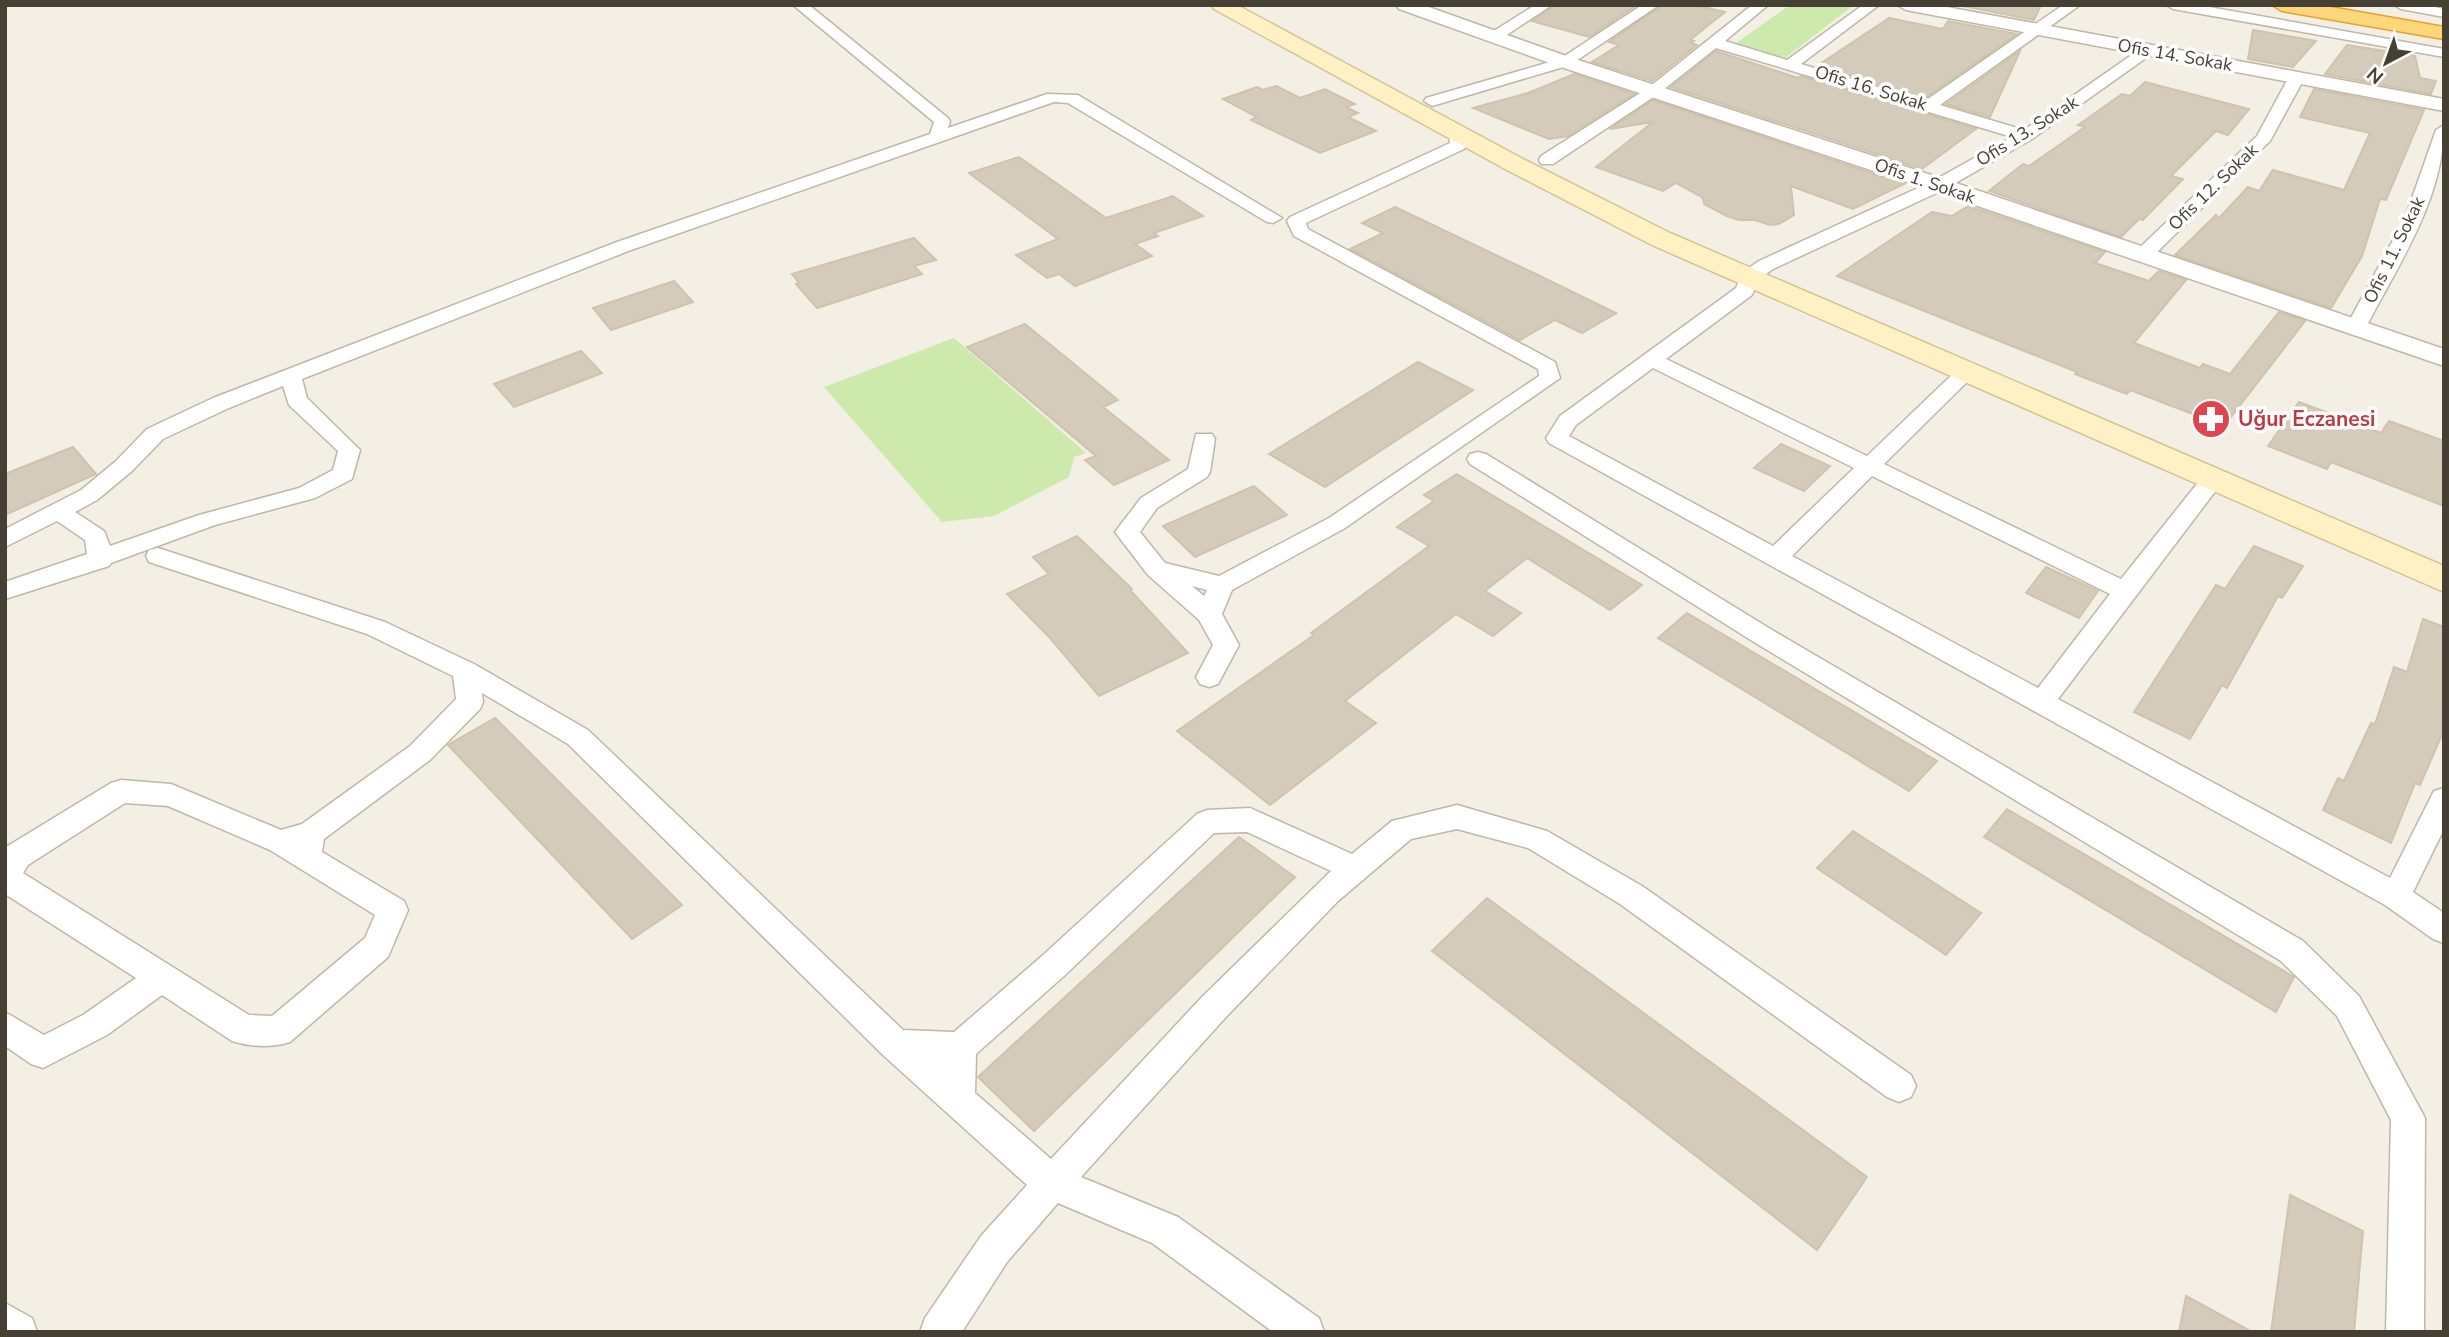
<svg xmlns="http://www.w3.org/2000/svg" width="2449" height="1337" font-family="'Nunito Sans',sans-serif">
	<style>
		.green { fill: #cde9ac }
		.building { fill: #d5cbba; stroke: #d0c3ad; stroke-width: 2 }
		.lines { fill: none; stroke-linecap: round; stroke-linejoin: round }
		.minor-casing { stroke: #bfb7a7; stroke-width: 3 }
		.tertiary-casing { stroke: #bfb7a7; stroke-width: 3 }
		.secondary-casing { stroke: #d5c393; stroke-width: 3 }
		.trunk-casing { stroke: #e3a22f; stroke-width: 3 }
		.minor { fill: #fff; fill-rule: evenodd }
		.tertiary { fill: #fff; fill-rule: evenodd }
		.secondary { fill: #fff1c3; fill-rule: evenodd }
		.trunk { fill: #ffd77b; fill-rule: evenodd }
		.labels { text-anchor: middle; stroke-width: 7; stroke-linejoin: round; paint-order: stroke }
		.far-street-label { font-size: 18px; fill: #463f34; stroke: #fff }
		.health-label { font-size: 21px; font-weight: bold; fill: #be3a42; stroke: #fff; text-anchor: start }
	</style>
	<rect width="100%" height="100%" fill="#f3efe5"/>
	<g class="green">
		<path d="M1790,5H1854L1785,58L1736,43Z"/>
		<path d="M954,338L1086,453L1074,457L1069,477L994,516L942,522L824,387Z"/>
	</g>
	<g class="building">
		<path d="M1555,5H1637L1589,37L1532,21Z"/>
		<path d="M1662,5H1695L1725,12L1690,40L1694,41L1691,43L1697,45L1652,81L1592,62L1619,45L1609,42Z"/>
		<path d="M1958,5H2041L2034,20Z"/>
		<path d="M1889,18L1943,29L1948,21L2017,34L1925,98L1817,66Z"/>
		<path d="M2253,30L2316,41L2293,67L2248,59Z"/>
		<path d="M2347,45L2415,56L2420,78L2436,81L2431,94L2325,74Z"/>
		<path d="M1716,51L1798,78L1801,76L1976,129L1922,169L1671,87Z"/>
		<path d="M2020,51L1990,117L1946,104Z"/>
		<path d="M1574,74L1634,94L1568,136L1549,139L1473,108L1528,93Z"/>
		<path d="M2145,82L2249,109L2228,135L2216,131L2171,176L2183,179L2143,220L2139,219L2121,237L1989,191L2023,164L2029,166L2085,127L2078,125L2122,94L2130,96Z"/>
		<path d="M1276,86L1300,98L1325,89L1355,104L1346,107L1358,113L1348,117L1376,131L1320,153L1251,120L1257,117L1223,99L1257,87L1263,90Z"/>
		<path d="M2314,89L2424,110L2386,200L2380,199L2362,256L2331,308L2175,255L2216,215L2219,218L2248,187L2259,191L2273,170L2344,190L2370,133L2300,117Z"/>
		<path d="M1653,100L1904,184L1853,209L1791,186L1794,215L1779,224L1770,225L1755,220H1739L1727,216L1704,204L1703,198L1676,183L1663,191L1596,167L1653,122L1610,129Z"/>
		<path d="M1019,157L1106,218L1173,196L1203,216L1154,233L1158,236L1135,244L1152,256L1075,286L1059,274L1047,278L1016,255L1058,239L969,173Z"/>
		<path d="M1968,206L2105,252L2095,263L2149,281L2159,271L2186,280L2134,343L2200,368L2203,364L2230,374L2279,312L2305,321L2224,426L2130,390L2127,394L2075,374L2077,372L1837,276L1932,212L1952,216Z"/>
		<path d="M1395,207L1540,276L1616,313L1582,333L1555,320L1520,340L1350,249L1383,233L1362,223Z"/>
		<path d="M914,238L936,260L914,266L922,274L817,308L796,284L799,283L792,274Z"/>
		<path d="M674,281L693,302L611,330L593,308Z"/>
		<path d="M1025,324L1118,400L1103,407L1169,460L1114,485L1085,460L1096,456L967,347Z"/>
		<path d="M581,351L602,373L514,407L494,384Z"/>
		<path d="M1418,362L1473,390L1325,487L1269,454Z"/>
		<path d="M2299,402L2381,433L2389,421L2444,441V506L2331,462L2327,469L2268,446Z"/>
		<path d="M1781,444L1830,466L1804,491L1754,468Z"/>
		<path d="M73,447L96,474L5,515V474Z"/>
		<path d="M1457,474L1642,585L1610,610L1527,558L1485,591L1521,613L1493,636L1456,614L1345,701L1376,723L1270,805L1177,731L1314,635L1311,633L1429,546L1397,527L1434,501L1424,495Z"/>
		<path d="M1254,486L1287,515L1195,557L1163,526Z"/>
		<path d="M1077,536L1132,589L1130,590L1188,653L1099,696L1050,638L1007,594L1049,574L1033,557Z"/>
		<path d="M2254,546L2303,566L2282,598L2278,596L2227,688L2222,685L2190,739L2134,712L2216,585L2225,589Z"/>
		<path d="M2046,567L2098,591L2079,618L2026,593Z"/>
		<path d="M1687,613L1937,761L1909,791L1658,638Z"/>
		<path d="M2423,619L2444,627V730L2420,785L2415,783L2391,843L2323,810L2338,778L2344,781L2371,723L2375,724L2394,667L2407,672Z"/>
		<path d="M495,718L682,905L632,939L448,745Z"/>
		<path d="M2007,809L2294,977L2276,1012L1984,837Z"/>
		<path d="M1853,831L1981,913L1946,955L1817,868Z"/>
		<path d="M1239,837L1295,877L1034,1131L978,1077Z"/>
		<path d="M1487,898L1867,1177L1817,1250L1432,951Z"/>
		<path d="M2290,1195L2363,1231L2354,1332H2271Z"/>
		<path d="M2186,1296L2252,1332H2179Z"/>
	</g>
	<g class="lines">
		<defs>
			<g id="minor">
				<path d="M793,5H809L948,118L950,121L948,128L1047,94L1078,95L1282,218L1273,223L1267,222L1068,103L1054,102L631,250L302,379L307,398L360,450L352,479L315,498L215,525L111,563L109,566L5,599V582L87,554L85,540L57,521L5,547V529L81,490L116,461L147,429L213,398L617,242L930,134L934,122ZM283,386L289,405L338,451L333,470L299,488L199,515L110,546L104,531L75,512L97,500L132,471L163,439L229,408Z"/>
				<path d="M1535,5H1552L1499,40H1489L1487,37L1489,34Z"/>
				<path d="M1642,5H1659L1570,65L1432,106L1424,101L1426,98L1560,59Z"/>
				<path d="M1752,5H1768L1725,41L1787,60L1863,5H1879L1801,64L1925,101L2063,5H2080L1940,105L2024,130L2143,47H2153L2155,50L2153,53L2032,139L1945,189L1773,269L1759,279L1752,295L1666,359L1867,456L1958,369H1972L1975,373L1972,377L1884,464L2121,579L2204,475H2220L2223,480L2220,485L2058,699L2390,878L2434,791L2444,788V829L2413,892L2444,913V943L2433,939L2385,905L1549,443L1546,438L1560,416L1736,288L1743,272L1759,261L1933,181L2012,137L1716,48L1658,94L1553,164H1541L1539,160L1541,156L1648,88ZM1653,368L1854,468L1773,546L1569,436L1576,425ZM1872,476L2110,594L2038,688L1792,556Z"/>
				<path d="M2166,5H2198L2444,49V57L2173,9Z"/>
				<path d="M2394,5H2425L2444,9V17L2401,9Z"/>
				<path d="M2297,72L2305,77L2270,141L2149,260H2135L2133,256L2135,252L2257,136L2289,77Z"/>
				<path d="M2444,125C2444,199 2398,265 2365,329L2362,333H2348L2345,329L2405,218L2436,130Z"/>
				<path d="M1457,128L1465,133L1466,145L1464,149L1306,223L1308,229L1555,362L1560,378L1345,528L1232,590L1222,614L1239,645L1218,684L1209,687L1200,684L1196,677L1213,645L1199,620L1148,575L1115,532L1141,498L1188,469L1196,434H1212L1215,439L1210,472L1207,477L1157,508L1140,532L1165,563L1219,576L1329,518L1539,376L1538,369L1294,236L1287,221L1290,217L1450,143L1449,133ZM1192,586L1207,590L1204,596Z"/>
				<path d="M1478,452L1486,454L1772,630L2303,941L2359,996L2425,1118L2424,1332H2386L2391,1120L2337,1016L2281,961L1754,642L1470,464L1467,459L1470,454Z"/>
				<path d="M158,548L385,622L474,664L588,730L903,1030L954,1032L1042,956L1197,814L1207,810L1250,808L1352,854L1392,821L1457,805L1547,831L1642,886L1911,1075L1916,1086L1911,1097L1899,1102L1887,1097L1620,904L1528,848L1457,829L1411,839L1338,901L1226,1017L1081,1177L1178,1217L1319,1318L1324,1332H1273L1152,1243L1058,1203L1007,1262L962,1332H920L925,1318L981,1236L1027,1185L884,1056L568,744L482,693L483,702L480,709L430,760L324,839L322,852L404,901L408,910L388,957L290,1042C272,1048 250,1047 232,1041L162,995L107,1035L43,1068L31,1064L5,1046V1012L44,1035L83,1015L136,978L5,894L6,847L111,783L121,780L171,784L281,830L302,824L410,746L456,699L453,676L367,634L149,562L146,556L149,550ZM125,803L168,806L270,850L375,915L365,938L272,1016L249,1015L23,873L28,865ZM1247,832L1331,871L1202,997L1051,1159L975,1093L976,1054L1064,976L1214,833Z"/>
				<path d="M5,1303L32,1318L37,1332H5Z"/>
			</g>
			<g id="tertiary">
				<path d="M1396,5H1423L1572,58L1947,180L2444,349V366L1931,190L1558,66L1399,9Z"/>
				<path d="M1897,5H1936L2444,99V111L1906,10Z"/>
			</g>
			<path id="secondary" d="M1211,5H1237L1523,159L1670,233L2444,566V592L1652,245L1505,169L1214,9Z"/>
			<path id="trunk" d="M2272,5H2319L2444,27V39L2282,11Z"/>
		</defs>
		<use href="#minor" class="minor-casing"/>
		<use href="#tertiary" class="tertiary-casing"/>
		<use href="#secondary" class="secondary-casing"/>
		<use href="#trunk" class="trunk-casing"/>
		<use href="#minor" class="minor"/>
		<use href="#tertiary" class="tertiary"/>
		<use href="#secondary" class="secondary"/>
		<use href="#trunk" class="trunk"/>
	</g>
	<defs>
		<symbol id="pharmacy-disc" viewBox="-11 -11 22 22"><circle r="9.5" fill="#e0444e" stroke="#fff"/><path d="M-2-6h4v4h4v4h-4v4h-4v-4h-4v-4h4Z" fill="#fff"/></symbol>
	</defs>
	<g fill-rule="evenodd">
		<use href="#pharmacy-disc" x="2189" y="397" width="44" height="44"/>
	</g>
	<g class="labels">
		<g class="far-street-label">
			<text transform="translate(2175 55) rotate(10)" y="6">Ofis 14. Sokak</text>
			<text transform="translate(1871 88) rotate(17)" y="6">Ofis 16. Sokak</text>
			<text transform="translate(2027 131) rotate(-32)" y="6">Ofis 13. Sokak</text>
			<text transform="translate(1925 181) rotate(19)" y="6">Ofis 1. Sokak</text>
			<text transform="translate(2213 187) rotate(-44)" y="6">Ofis 12. Sokak</text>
			<text transform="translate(2394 250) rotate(-64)" y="6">Ofis 11. Sokak</text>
		</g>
		<g class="health-label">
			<text x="2238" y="426">Uğur Eczanesi</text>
		</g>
	</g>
	<rect width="2449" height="1337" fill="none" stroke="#463f34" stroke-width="14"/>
	<g transform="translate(2386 63) rotate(221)" stroke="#ffffff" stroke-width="5" paint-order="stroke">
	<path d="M0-5L12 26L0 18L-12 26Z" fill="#463f34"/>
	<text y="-10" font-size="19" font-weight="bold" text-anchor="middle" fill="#463f34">N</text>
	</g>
</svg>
